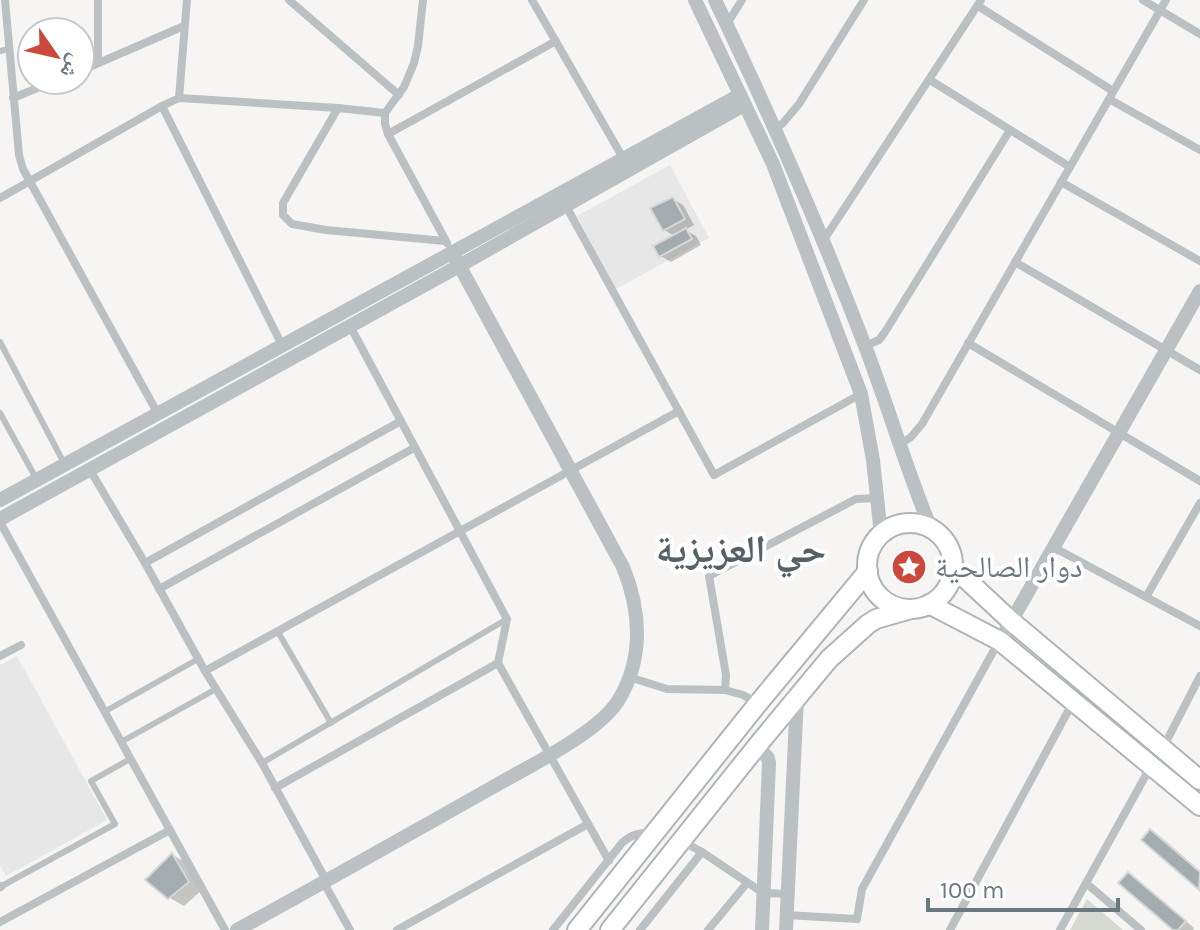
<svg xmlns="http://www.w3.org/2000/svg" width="1200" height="930" font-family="Karla,'Noto Naskh Arabic',sans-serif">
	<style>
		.built { fill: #e6e7e6 }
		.green { fill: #d6dad3 }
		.shadow { fill: #0003 }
		.building { fill: #a3acaf; stroke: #d7d7d6; stroke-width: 2 }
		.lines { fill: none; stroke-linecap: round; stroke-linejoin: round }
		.secondary-casing { stroke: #aeb4b7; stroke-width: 22 }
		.service { stroke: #bbc0c2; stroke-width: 6 }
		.minor { stroke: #bbc0c2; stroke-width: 8 }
		.tertiary { stroke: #bbc0c2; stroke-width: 14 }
		.secondary { stroke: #fff; stroke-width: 18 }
		.labels { text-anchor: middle; stroke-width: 8; stroke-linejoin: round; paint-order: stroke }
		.poi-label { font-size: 30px; fill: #697980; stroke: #fff; text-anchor: start }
		.district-label { font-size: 38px; font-weight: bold; fill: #556166; stroke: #fff }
	</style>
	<rect width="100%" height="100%" fill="#f6f5f3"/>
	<g class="built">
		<path d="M670,165L709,238L616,289L577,216Z"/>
		<path d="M17,656L107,820L6,876L0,865V665Z"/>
	</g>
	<path class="green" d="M1087,899L1123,930H1070Z"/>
	<g class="shadow">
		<path d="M673,199L683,205L694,225L685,230L696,236L701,245L671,262L661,256L675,236L664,230Z"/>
		<path d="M1151,831L1161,837L1200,871V888L1144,840Z"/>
		<path d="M173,855L186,863L202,890L184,906L170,898L148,880Z"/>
		<path d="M1128,874L1138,880L1194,928L1193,930H1176Z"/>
	</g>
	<g class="building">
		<path d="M673,197L685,219L663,231L650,208Z"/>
		<path d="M686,228L692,239L659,257L653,246Z"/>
		<path d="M1150,829L1200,872L1199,890L1141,840Z"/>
		<path d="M172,853L189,882L168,899L145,880Z"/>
		<path d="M1128,872L1186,921L1178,930H1173L1118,883Z"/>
	</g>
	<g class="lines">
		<defs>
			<g id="secondary">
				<circle cx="910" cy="566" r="43"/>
				<path d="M953,567L1011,621L1200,780"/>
				<path d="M929,604L1000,641L1200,806"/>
				<path d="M577,930L756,706L868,571"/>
				<path d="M610,930L757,746L829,659L868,624L876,619L911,609"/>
			</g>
		</defs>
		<use href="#secondary" class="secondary-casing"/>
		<g class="service">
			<path d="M0,51L8,49"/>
			<path d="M0,342L64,463"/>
			<path d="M0,413L37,480"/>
			<path d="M278,632L331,723"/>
			<path d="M104,712L198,659"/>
			<path d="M121,742L216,689"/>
			<path d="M262,763L507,619"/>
			<path d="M0,887L115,824L91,781L130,759"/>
		</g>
		<g class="minor">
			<path d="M5,0L19,155L23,169L158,414"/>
			<path d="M98,0V63"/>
			<path d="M289,0L399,95"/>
			<path d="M423,0L418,46L414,63L404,87L385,113V124L388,134L447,243"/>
			<path d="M532,0L623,158"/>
			<path d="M1143,0L1200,34"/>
			<path d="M978,6L1113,91"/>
			<path d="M727,24L742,0"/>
			<path d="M80,71L184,26"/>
			<path d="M930,80L1070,167"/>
			<path d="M13,98L57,80"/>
			<path d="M179,98L187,0"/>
			<path d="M1109,99L1200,150"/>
			<path d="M162,106L282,345"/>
			<path d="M338,108L283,203V215L292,224L326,230L445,241"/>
			<path d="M775,129L783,123L799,104L864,0"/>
			<path d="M388,134L556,41"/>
			<path d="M1061,182L1200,261"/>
			<path d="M0,198L162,106L179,98L338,108L385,113"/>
			<path d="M566,206L714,475L861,394"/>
			<path d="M823,241L981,0"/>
			<path d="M1015,262L1200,370"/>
			<path d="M350,326L507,619L498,663L609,861"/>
			<path d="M968,343L1200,481"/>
			<path d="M865,346L879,340L885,332L1010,130"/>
			<path d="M899,445L911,437L922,424L1166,0"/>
			<path d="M90,470L145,563L205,671L262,763L327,882"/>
			<path d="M0,522L225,930"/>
			<path d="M1053,547L1200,626"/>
			<path d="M145,563L401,421"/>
			<path d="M159,589L414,448"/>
			<path d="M1146,597L1200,503"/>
			<path d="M0,656L21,645"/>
			<path d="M205,671L679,411"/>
			<path d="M629,677L667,689L725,690L743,695L758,703"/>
			<path d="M725,690L726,675L709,576L856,499L878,498"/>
			<path d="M1163,748L1200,676"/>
			<path d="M275,788L498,663"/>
			<path d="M682,841L702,852L763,893L788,894"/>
			<path d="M324,883L350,930"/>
			<path d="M1086,883L1141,930"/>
			<path d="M0,886L1,887"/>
			<path d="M786,915L857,919L862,889L999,641"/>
			<path d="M0,922L170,830"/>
			<path d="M397,930L588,824"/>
			<path d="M553,930L622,843C633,833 640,833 654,832"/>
			<path d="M640,930L702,852"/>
			<path d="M708,930L747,883"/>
			<path d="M950,930L1073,702"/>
			<path d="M1060,930L1151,766"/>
		</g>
		<g class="tertiary">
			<path d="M695,0L773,164L861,394L873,460L881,535"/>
			<path d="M715,0C769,113 820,228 865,346C888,406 906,468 931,529"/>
			<path d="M0,500L740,95"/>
			<path d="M0,519L459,266L744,105"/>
			<path d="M1000,641L1200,291"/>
			<path d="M757,746L768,758L769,763L762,930"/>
			<path d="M237,930C323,883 408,835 493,787C527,767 597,734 618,701C644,659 641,611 623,567L452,252"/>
			<path d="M786,930L797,697"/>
		</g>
		<use href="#secondary" class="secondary"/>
	</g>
	<defs>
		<symbol id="sight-disc" viewBox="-11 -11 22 22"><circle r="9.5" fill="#cd483c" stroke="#fff"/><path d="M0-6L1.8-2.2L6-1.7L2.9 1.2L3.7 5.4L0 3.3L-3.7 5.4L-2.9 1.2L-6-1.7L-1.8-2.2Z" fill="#fff"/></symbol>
	</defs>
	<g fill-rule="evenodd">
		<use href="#sight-disc" x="889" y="547" width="40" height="40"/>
	</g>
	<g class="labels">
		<g class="poi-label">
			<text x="935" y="577">دوار الصالحية</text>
		</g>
		<g class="district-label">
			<text x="741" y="562">حي العزيزية</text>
		</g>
	</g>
	<g transform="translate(56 56) rotate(124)"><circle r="38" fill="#ffffff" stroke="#c3c9cc" stroke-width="2"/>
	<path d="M0-6L14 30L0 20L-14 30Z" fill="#cd483c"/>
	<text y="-12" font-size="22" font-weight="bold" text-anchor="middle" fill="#697980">ش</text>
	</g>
	<path d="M928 898v12h190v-12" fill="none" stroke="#697980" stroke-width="4"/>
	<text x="940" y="898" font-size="24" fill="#697980" stroke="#ffffff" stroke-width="6" paint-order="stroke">100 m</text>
</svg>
